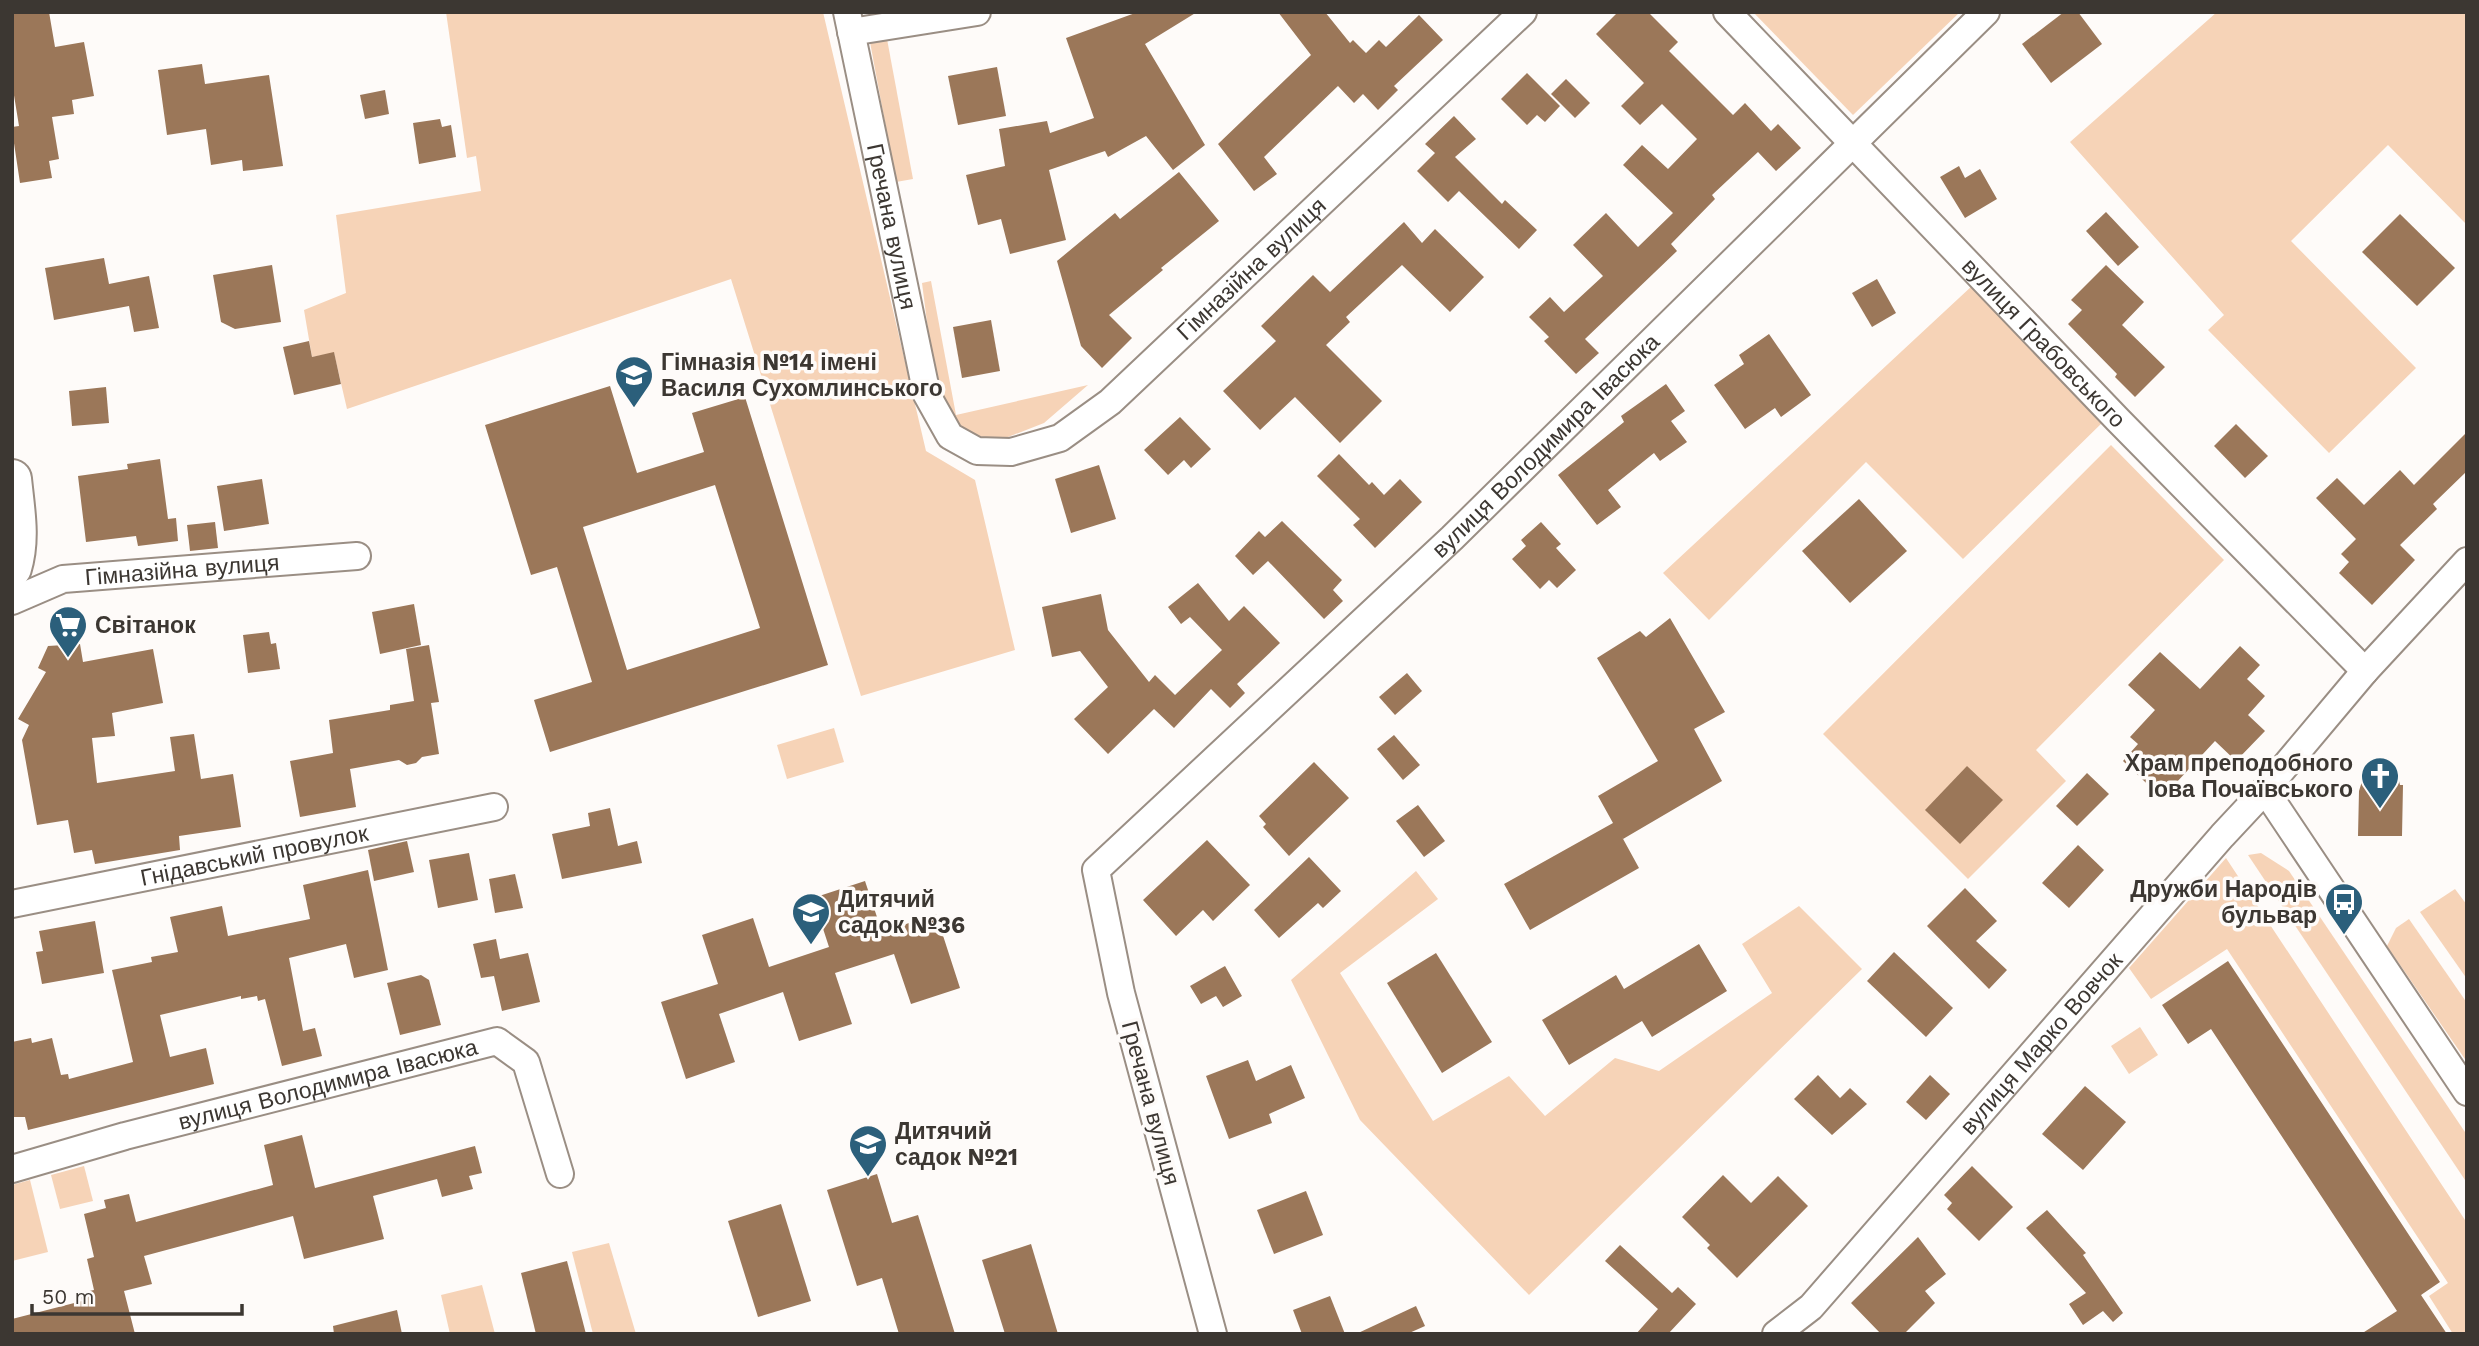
<svg xmlns="http://www.w3.org/2000/svg" width="2479" height="1346" font-family="'Work Sans',sans-serif">
	<style>
		.green { fill: #f6d3b7 }
		.building { fill: #9b7759; fill-rule: evenodd }
		.lines { fill: none; stroke-linecap: round; stroke-linejoin: round }
		.street-casing { stroke: #9a8e84; stroke-width: 30 }
		.secondary-casing { stroke: #9a8e84; stroke-width: 42 }
		.street { stroke: #fff; stroke-width: 26 }
		.secondary { stroke: #fff; stroke-width: 38 }
		.labels { text-anchor: middle; stroke-width: 7; stroke-linejoin: round; paint-order: stroke }
		.street-label { font-size: 23px; fill: #3c3732; stroke: #fefbf9 }
		.poi-label { font-size: 23px; font-weight: bold; fill: #3c3732; stroke: #fefbf9; text-anchor: start }
	</style>
	<rect width="100%" height="100%" fill="#fefbf9"/>
	<g class="green">
		<path d="M446,12H823L926,451L975,480L1015,650L861,696L731,279L347,409L334,353L312,357L304,310L346,293L336,215L481,191L476,156L467,158Z"/>
		<path d="M1753,12H1960L1853,115Z"/>
		<path d="M2217,12H2467V225L2388,145L2291,241L2416,368L2329,453L2208,330L2224,315L2070,142Z"/>
		<path d="M887,39L913,179L896,182L870,42Z"/>
		<path d="M931,281L956,415L1088,385L1044,423L1008,437H977L955,424L936,392L922,283Z"/>
		<path d="M1973,285L2105,420L1963,559L1866,462L1709,620L1663,573Z"/>
		<path d="M2111,445L2224,560L2036,750L2066,781L1968,879L1823,734Z"/>
		<path d="M834,728L844,762L787,779L777,745Z"/>
		<path d="M2261,853L2289,871L2467,1135V1183L2248,855Z"/>
		<path d="M2226,858L2467,1223V1334H2453L2429,1296L2448,1283L2227,949L2151,999L2129,968Z"/>
		<path d="M1416,871L1438,899L1340,973L1433,1121L1509,1076L1545,1116L1615,1058L1659,1071L1772,993L1742,944L1799,906L1862,969L1529,1295L1360,1120L1291,980Z"/>
		<path d="M2455,889L2467,905V979L2420,912Z"/>
		<path d="M2409,919L2467,1003V1062L2387,946L2396,928Z"/>
		<path d="M2140,1027L2158,1055L2129,1074L2111,1046Z"/>
		<path d="M84,1166L93,1201L60,1209L51,1175Z"/>
		<path d="M30,1180L48,1252L12,1261V1185Z"/>
		<path d="M609,1243L636,1334H593L572,1252Z"/>
		<path d="M482,1285L495,1334H450L441,1295Z"/>
	</g>
	<g class="building">
		<path d="M12,12H49L55,47L84,42L94,96L72,100L74,114L52,117L59,159L49,161L52,178L20,183L12,130V127L19,126L12,83Z"/>
		<path d="M1138,12H1197L1145,44L1205,145L1173,170L1146,136L1108,157L1105,151L1049,170L1066,240L1010,254L1001,219L978,225L966,175L1005,166L999,129L1047,121L1050,133L1094,118L1066,38Z"/>
		<path d="M1278,12H1325L1350,43L1353,40L1366,53L1379,40L1386,47L1419,15L1443,40L1394,86L1398,90L1378,110L1363,94L1354,103L1338,86L1264,157L1277,174L1254,191L1218,144L1311,55Z"/>
		<path d="M1618,12H1648L1678,42L1669,51L1733,115L1745,103L1771,131L1778,124L1801,148L1776,171L1758,152L1712,195L1715,199L1671,244L1677,251L1585,339L1599,353L1576,374L1544,341L1549,337L1529,317L1550,297L1564,312L1603,276L1573,245L1606,213L1638,247L1673,213L1623,165L1642,145L1668,169L1697,139L1662,104L1640,125L1621,106L1644,83L1596,34Z"/>
		<path d="M2064,12H2078L2102,44L2051,83L2022,44Z"/>
		<path d="M202,64L205,84L269,75L283,166L243,171L242,160L211,165L206,129L167,135L158,70Z"/>
		<path d="M997,67L1006,116L958,125L948,76Z"/>
		<path d="M1527,73L1560,106L1545,122L1537,115L1527,125L1501,99Z"/>
		<path d="M1566,79L1590,103L1575,118L1551,94Z"/>
		<path d="M385,90L389,114L365,119L360,95Z"/>
		<path d="M1454,116L1476,139L1455,157L1502,204L1505,200L1537,230L1519,249L1459,191L1448,202L1417,171L1435,153L1425,144Z"/>
		<path d="M440,119L442,127L451,125L456,157L419,164L413,123Z"/>
		<path d="M1959,166L1965,178L1980,169L1997,199L1965,218L1940,177Z"/>
		<path d="M1179,172L1219,221L1161,268L1163,270L1109,315L1132,338L1102,368L1081,346L1057,261L1115,213L1120,219Z"/>
		<path d="M2106,212L2139,247L2118,266L2086,231Z"/>
		<path d="M2400,214L2455,268L2417,306L2362,252Z"/>
		<path d="M1404,222L1422,243L1435,229L1484,277L1450,312L1402,265L1346,317L1350,322L1326,345L1382,401L1340,443L1295,397L1260,430L1223,391L1276,341L1261,326L1313,275L1330,292Z"/>
		<path d="M104,258L109,284L149,276L159,328L134,332L129,306L54,320L45,268Z"/>
		<path d="M272,265L281,322L235,329L221,322L213,275Z"/>
		<path d="M2106,265L2144,302L2122,325L2165,367L2135,397L2115,377L2117,374L2068,324L2082,310L2071,300Z"/>
		<path d="M1877,279L1896,313L1872,327L1852,293Z"/>
		<path d="M991,320L1000,371L962,378L953,327Z"/>
		<path d="M1769,334L1811,395L1781,417L1775,408L1745,429L1714,385L1744,364L1739,355Z"/>
		<path d="M309,341L312,357L334,352L341,384L294,395L283,347Z"/>
		<path d="M1666,384L1685,411L1671,421L1687,442L1660,461L1654,453L1608,490L1621,507L1597,525L1558,475L1624,422L1621,416Z"/>
		<path d="M610,386L637,473L704,452L692,413L745,397L828,665L550,752L534,700L592,682L557,567L531,575L485,425ZM715,485L760,628L627,670L583,527Z"/>
		<path d="M106,387L109,423L72,426L69,391Z"/>
		<path d="M1180,417L1211,449L1191,468L1184,460L1168,475L1144,450Z"/>
		<path d="M2236,424L2268,456L2245,478L2214,446Z"/>
		<path d="M2467,432V471L2433,504L2437,509L2400,545L2415,560L2372,605L2339,573L2349,562L2341,554L2356,539L2316,498L2337,478L2364,505L2400,470L2414,485Z"/>
		<path d="M1339,454L1369,485L1372,482L1384,495L1400,479L1422,502L1375,548L1353,525L1360,519L1317,476Z"/>
		<path d="M160,459L168,519L176,518L178,541L138,546L136,536L86,542L78,476L128,469L127,464Z"/>
		<path d="M1099,465L1116,519L1071,533L1055,479Z"/>
		<path d="M262,479L269,524L224,531L217,486Z"/>
		<path d="M1859,499L1907,551L1850,603L1802,551Z"/>
		<path d="M1282,521L1342,580L1333,590L1343,601L1324,619L1268,561L1253,575L1235,556L1259,531L1265,537Z"/>
		<path d="M215,522L218,548L190,551L187,525Z"/>
		<path d="M1541,522L1561,544L1556,548L1576,570L1557,588L1549,580L1540,589L1512,559L1526,546L1521,540Z"/>
		<path d="M1198,583L1229,621L1244,606L1280,643L1237,684L1245,693L1230,708L1211,689L1174,728L1154,709L1108,754L1074,719L1108,687L1080,651L1052,657L1042,607L1101,594L1108,630L1149,682L1155,675L1175,695L1222,650L1190,617L1181,624L1168,607Z"/>
		<path d="M414,604L421,645L380,654L372,612Z"/>
		<path d="M1670,618L1725,712L1694,729L1722,781L1623,839L1622,837L1639,868L1530,930L1504,884L1613,823L1598,796L1658,761L1597,658L1640,631L1646,637Z"/>
		<path d="M269,632L271,644L276,643L280,669L248,673L243,635Z"/>
		<path d="M80,644L83,662L153,649L163,703L112,713L115,736L92,738L97,783L175,771L170,737L194,734L201,779L233,774L241,827L179,836L180,850L95,864L92,850L74,853L68,820L37,825L22,740L29,725L18,719L46,672L38,668L48,646Z"/>
		<path d="M429,645L439,702L431,703L439,754L422,757L416,763L407,765L399,760L350,769L356,807L300,817L290,761L333,753L329,720L390,710V705L414,701L406,649Z"/>
		<path d="M2240,646L2260,665L2247,679L2265,696L2248,715L2265,731L2236,761L2215,741L2162,798L2123,761L2138,744L2130,737L2155,710L2128,685L2160,652L2200,689Z"/>
		<path d="M1407,673L1422,691L1395,715L1379,697Z"/>
		<path d="M1394,735L1420,765L1403,780L1377,749Z"/>
		<path d="M2381,757L2389,759L2395,765L2400,785H2403L2402,836H2358L2359,791L2367,765L2373,759Z"/>
		<path d="M1314,762L1349,798L1289,856L1263,827L1266,824L1259,816Z"/>
		<path d="M1967,766L2003,800L1960,844L1925,810Z"/>
		<path d="M2087,773L2109,794L2077,826L2056,806Z"/>
		<path d="M1418,805L1445,841L1424,857L1396,821Z"/>
		<path d="M610,808L618,846L637,841L642,863L562,879L552,834L590,826L588,813Z"/>
		<path d="M1207,840L1250,885L1213,921L1203,910L1176,936L1143,900Z"/>
		<path d="M407,841L414,872L374,881L368,850Z"/>
		<path d="M2078,845L2104,870L2069,908L2042,883Z"/>
		<path d="M469,853L478,900L438,908L429,860Z"/>
		<path d="M1309,857L1341,891L1323,908L1318,903L1279,938L1254,910Z"/>
		<path d="M368,870L388,970L354,978L346,944L289,958L303,1031L315,1028L322,1056L282,1066L265,999L258,1001L257,996L241,999V996L160,1015L170,1057L206,1048L214,1084L28,1130L25,1117H12V1042L31,1038L32,1043L52,1038L61,1075L68,1074L69,1079L133,1062L112,970L152,962L151,957L178,952L170,917L222,906L228,936L310,919L303,885Z"/>
		<path d="M515,874L523,908L495,913L489,879Z"/>
		<path d="M865,881L882,932L936,914L960,988L911,1004L894,954L835,973L852,1024L799,1041L783,992L719,1014L735,1062L686,1079L661,1002L718,984L702,935L753,918L769,967L829,947L813,898Z"/>
		<path d="M1965,888L1997,921L1976,941L2007,970L1989,989L1927,926Z"/>
		<path d="M95,921L104,973L42,984L36,952L43,951L39,931Z"/>
		<path d="M496,939L500,959L528,953L540,1002L502,1011L494,976L481,978L473,944Z"/>
		<path d="M1699,944L1727,991L1652,1037L1642,1021L1569,1065L1542,1020L1616,975L1624,989Z"/>
		<path d="M1894,952L1953,1008L1926,1037L1867,981Z"/>
		<path d="M1436,953L1492,1042L1442,1073L1387,983Z"/>
		<path d="M2228,961L2440,1282L2421,1295L2447,1334H2361L2397,1311L2211,1029L2188,1044L2162,1005Z"/>
		<path d="M1225,966L1242,996L1223,1007L1216,996L1201,1004L1190,986Z"/>
		<path d="M421,975L429,980L441,1025L400,1035L387,983Z"/>
		<path d="M1248,1060L1256,1081L1291,1065L1305,1098L1269,1114L1272,1123L1229,1139L1206,1076Z"/>
		<path d="M1818,1075L1840,1098L1850,1088L1867,1104L1832,1135L1794,1099Z"/>
		<path d="M1930,1075L1950,1094L1926,1120L1906,1102Z"/>
		<path d="M2085,1086L2126,1122L2083,1170L2042,1134Z"/>
		<path d="M302,1135L315,1188L475,1146L482,1173L469,1176L473,1189L442,1197L437,1179L373,1196L384,1239L304,1259L293,1216L144,1256L152,1284L124,1291L135,1334H12V1319L82,1301L80,1293L94,1290L87,1259L94,1257L84,1214L106,1208L104,1200L129,1194L136,1222L273,1185L264,1145Z"/>
		<path d="M1972,1166L2013,1207L1979,1241L1947,1209L1952,1203L1944,1195Z"/>
		<path d="M877,1174L892,1223L918,1215L955,1334H899L882,1278L857,1286L827,1190Z"/>
		<path d="M1723,1175L1751,1203L1778,1176L1808,1206L1737,1278L1707,1248L1710,1245L1682,1217Z"/>
		<path d="M1306,1191L1323,1235L1274,1254L1257,1210Z"/>
		<path d="M781,1204L811,1301L758,1317L728,1221Z"/>
		<path d="M2047,1210L2086,1253L2083,1255L2123,1313L2113,1322L2103,1311L2083,1325L2069,1304L2086,1293L2026,1228Z"/>
		<path d="M1918,1237L1946,1274L1925,1291L1935,1303L1904,1334H1881L1851,1303Z"/>
		<path d="M1031,1244L1058,1334H1005L982,1260Z"/>
		<path d="M1620,1245L1672,1293L1678,1287L1696,1304L1668,1334H1636L1658,1309L1605,1261Z"/>
		<path d="M567,1261L586,1334H536L521,1273Z"/>
		<path d="M1330,1296L1345,1334H1302L1293,1310Z"/>
		<path d="M1416,1306L1425,1326L1407,1334H1356Z"/>
		<path d="M397,1310L402,1334H334L333,1326Z"/>
	</g>
	<g class="lines">
		<defs>
			<g id="street">
				<path id="s1" d="M847,12L927,395L950,436L977,451L1011,452L1060,438L1110,402L1523,12"/>
				<path id="s2" d="M1727,12L2118,420L2365,671"/>
				<path d="M851,32L977,12"/>
				<path id="s3" d="M12,601L63,579L357,556"/>
				<path d="M2265,790L2467,1092"/>
				<path id="s4" d="M12,904L494,807"/>
				<path id="s5" d="M12,1169L125,1136L497,1041L526,1062L560,1174"/>
				<path id="s6" d="M1213,1334L1121,993L1096,870L1452,538L1986,12"/>
				<path id="s7" d="M1776,1334L1811,1307L2222,836L2265,790L2365,671L2467,561"/>
			</g>
			<path id="secondary" d="M12,479C15,509 21,539 12,568"/>
		</defs>
		<use href="#street" class="street-casing"/>
		<use href="#secondary" class="secondary-casing"/>
		<use href="#street" class="street"/>
		<use href="#secondary" class="secondary"/>
	</g>
	<defs>
		<symbol id="school-pin" viewBox="-11 -11 22 30"><path d="M0 17L-7.5 6A9.5 9.5 0 1 1 7.5 6Z" fill="#2b5f7b" stroke="#fefbf9"/><path d="M0-5L7-2L0 1L-7-2ZM-4 1L0 2.5L4 1V4Q0 6-4 4Z" fill="#fff"/></symbol>
		<symbol id="supermarket-pin" viewBox="-11 -11 22 30"><path d="M0 17L-7.5 6A9.5 9.5 0 1 1 7.5 6Z" fill="#2b5f7b" stroke="#fefbf9"/><path d="M-6-5.5h2.5l.6 2H6L4.5 2H-2.5L-4.4-4H-6ZM-1.5 3.2a1.3 1.3 0 1 0 .1 0ZM3 3.2a1.3 1.3 0 1 0 .1 0Z" fill="#fff"/></symbol>
		<symbol id="church-pin" viewBox="-11 -11 22 30"><path d="M0 17L-7.5 6A9.5 9.5 0 1 1 7.5 6Z" fill="#2b5f7b" stroke="#fefbf9"/><path d="M-1.2-6h2.4v3.5h3.3v2.4h-3.3V6h-2.4V-.1h-3.3v-2.4h3.3Z" fill="#fff"/></symbol>
		<symbol id="bus-pin" viewBox="-11 -11 22 30"><path d="M0 17L-7.5 6A9.5 9.5 0 1 1 7.5 6Z" fill="#2b5f7b" stroke="#fefbf9"/><path d="M-5-6H5V4H4V6H2V4H-2V6H-4V4H-5ZM-3.5-4V0h7V-4ZM-3.5 1.2v1.5H-2V1.2ZM2 1.2v1.5H3.5V1.2Z" fill="#fff"/></symbol>
	</defs>
	<g fill-rule="evenodd">
		<use href="#school-pin" x="612" y="353" width="44" height="60"/>
		<use href="#supermarket-pin" x="46" y="603" width="44" height="60"/>
		<use href="#church-pin" x="2358" y="754" width="44" height="60"/>
		<use href="#bus-pin" x="2322" y="880" width="44" height="60"/>
		<use href="#school-pin" x="789" y="890" width="44" height="60"/>
		<use href="#school-pin" x="846" y="1122" width="44" height="60"/>
	</g>
	<g class="labels">
		<g class="street-label">
			<text dy="8" stroke="none"><textPath href="#s1" startOffset="219">Гречана вулиця</textPath></text>
			<text dy="8" stroke="none"><textPath href="#s1" startOffset="810">Гімназійна вулиця</textPath></text>
			<text dy="8" stroke="none"><textPath href="#s2" startOffset="458">вулиця Грабовського</textPath></text>
			<text dy="8" stroke="none"><textPath href="#s6" startOffset="1097">вулиця Володимира Івасюка</textPath></text>
			<text dy="8" stroke="none"><textPath href="#s3" startOffset="175">Гімназійна вулиця</textPath></text>
			<text dy="8" stroke="none"><textPath href="#s4" startOffset="247">Гнідавський провулок</textPath></text>
			<text dy="8" stroke="none"><textPath href="#s7" startOffset="394">вулиця Марко Вовчок</textPath></text>
			<text dy="8" stroke="none"><textPath href="#s5" startOffset="327">вулиця Володимира Івасюка</textPath></text>
			<text transform="translate(1151 1103) rotate(75)" y="8">Гречана вулиця</text>
		</g>
		<g class="poi-label">
			<text x="661" y="370">Гімназія №14 імені<tspan x="661" dy="26">Василя Сухомлинського</tspan></text>
			<text x="95" y="633">Світанок</text>
			<text x="2353" y="771" text-anchor="end">Храм преподобного<tspan x="2353" dy="26">Іова Почаївського</tspan></text>
			<text x="2317" y="897" text-anchor="end">Дружби Народів<tspan x="2317" dy="26">бульвар</tspan></text>
			<text x="838" y="907">Дитячий<tspan x="838" dy="26">садок №36</tspan></text>
			<text x="895" y="1139">Дитячий<tspan x="895" dy="26">садок №21</tspan></text>
		</g>
	</g>
	<rect width="2479" height="1346" fill="none" stroke="#3c3732" stroke-width="28"/>
	<path d="M32 1304v10h210v-10" fill="none" stroke="#3c3732" stroke-width="3.5"/>
	<text x="42" y="1304" font-size="21" fill="#3c3732" stroke="#fefbf9" stroke-width="5" paint-order="stroke">50 m</text>
</svg>
